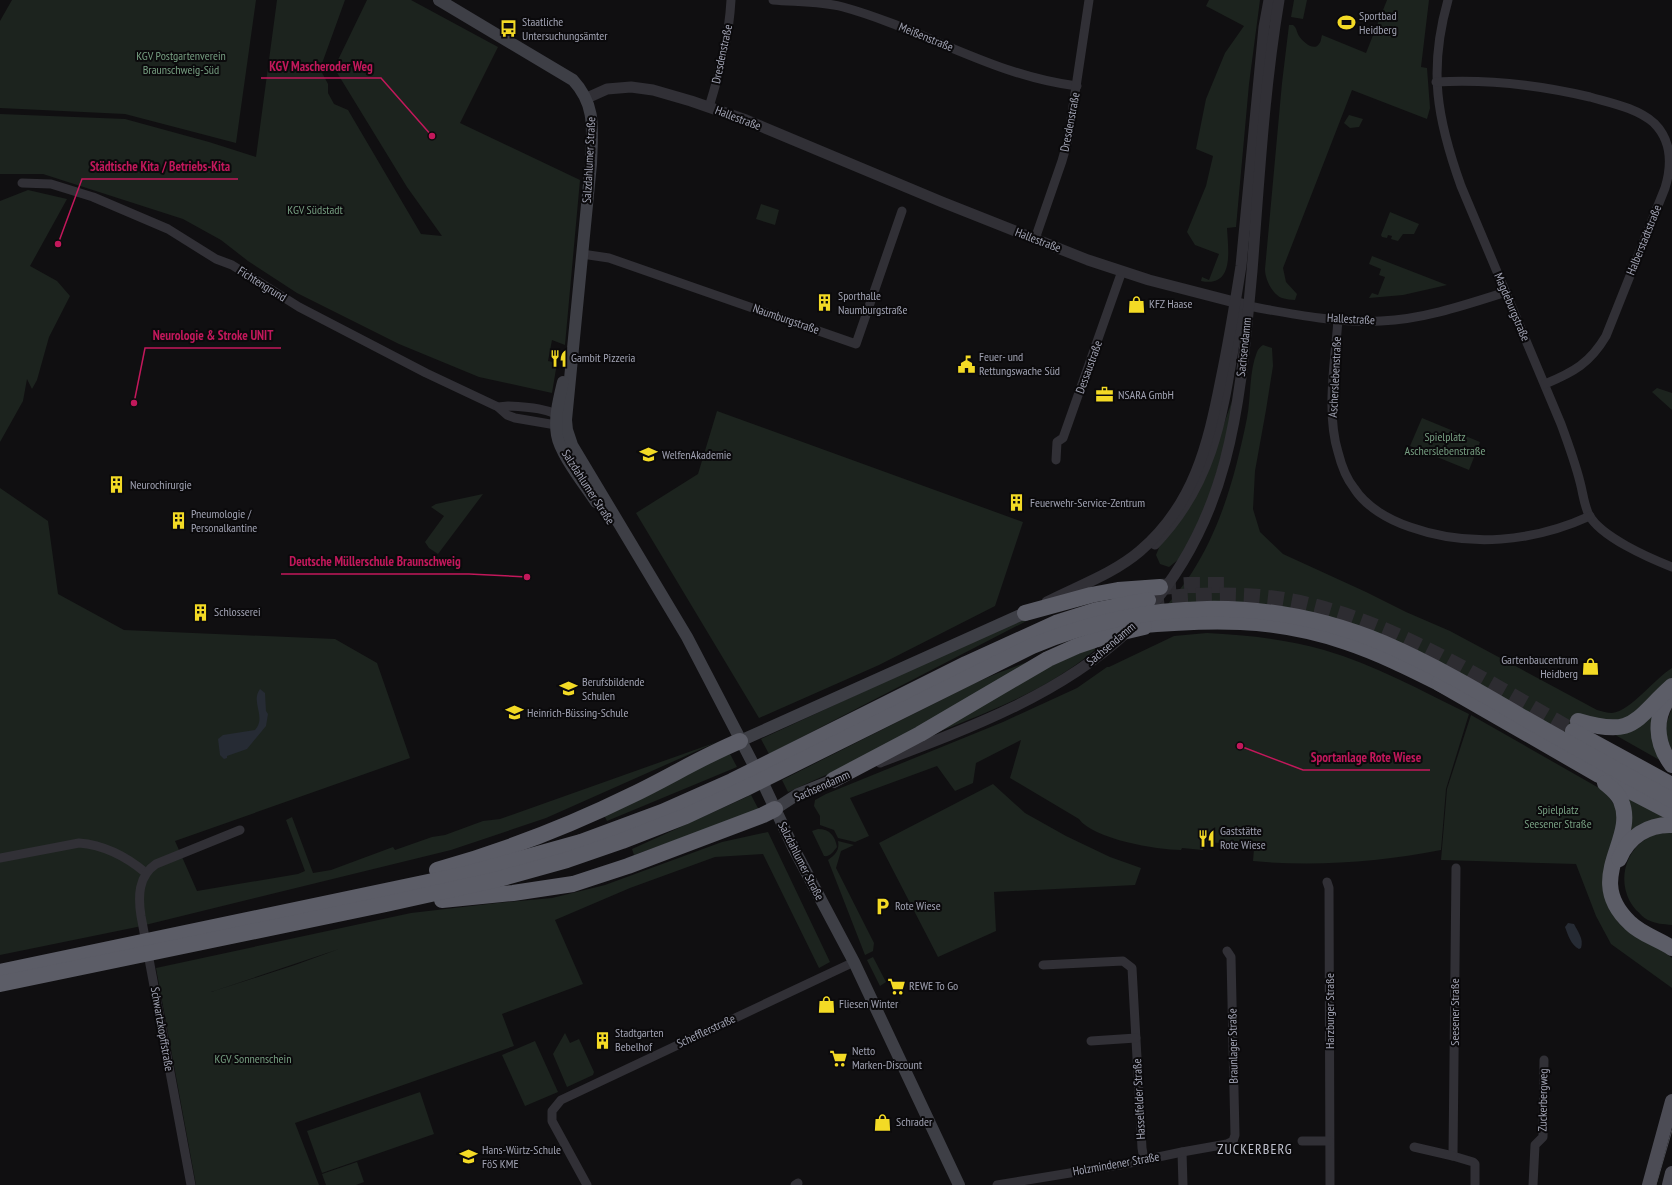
<svg xmlns="http://www.w3.org/2000/svg" width="1672" height="1185" font-family="'PT Sans Narrow',sans-serif">
	<style>
		.green { fill: #1c231e; fill-rule: evenodd }
		.water { fill: #262b34 }
		.lines { fill: none; stroke-linecap: round; stroke-linejoin: round }
		.motorway-tunnel { stroke: #2d2c31; stroke-width: 16; stroke-dasharray: 16 8; stroke-linecap: butt }
		.minor { stroke: #313036; stroke-width: 9 }
		.tertiary { stroke: #313036; stroke-width: 11 }
		.secondary { stroke: #3e3f46; stroke-width: 12 }
		.primary { stroke: #4c4c55; stroke-width: 14 }
		.motorway { stroke: #5c5d67; stroke-width: 16 }
		.tram { stroke: #494a51; stroke-width: 1 }
		.labels { text-anchor: middle; stroke-width: 4; stroke-linejoin: round; paint-order: stroke }
		.poi-label { font-size: 12px; fill: #a0a2b2; stroke: #0b0a0c; text-anchor: start }
		.street-label { font-size: 12px; fill: #a0a2b2; stroke: #0b0a0c }
		.park-label { font-size: 12px; fill: #769e81; stroke: #0b0a0c }
		.quarter-label { font-size: 14px; letter-spacing: 1px; fill: #c1c2ce; stroke: #0b0a0c }
		.leader { fill: none; stroke: #c2185b; stroke-width: 1.5 }
		.callout-dot { fill: #c2185b; stroke: #0b0a0c; stroke-width: 1.5 }
		.callout-label { font-size: 13px; text-anchor: middle; font-weight: bold; fill: #c2185b; stroke: #0b0a0c; stroke-width: 4; stroke-linejoin: round; paint-order: stroke }
	</style>
	<rect width="100%" height="100%" fill="#100f11"/>
	<g class="green">
		<path d="M12,0H256L236,143L125,114L0,108V21Z"/>
		<path d="M277,0H345L320,69L328,84V93L334,104L348,110L421,234L442,236L407,187L336,71L337,62L367,0H411L498,47L460,123L580,180L565,345L552,340L548,361L557,363L552,393L479,377L399,344L297,293L248,261L221,240L183,219L43,174H0V114L125,119L209,142L256,157Z"/>
		<path d="M1209,0H1260L1249,84L1236,227L1227,228C1228,249 1235,288 1201,281L1202,277L1209,280L1219,254L1195,245L1187,232L1206,186L1213,156L1196,149L1206,99L1225,53L1244,26L1206,6Z"/>
		<path d="M1294,0H1307L1303,19L1291,17Z"/>
		<path d="M1387,0H1429L1421,67L1427,68L1430,108L1427,119L1352,90L1283,268L1286,282L1297,294L1295,300C1291,300 1286,299 1282,298C1272,294 1265,279 1265,269L1282,83L1289,25H1293C1297,28 1296,31 1299,36C1302,41 1314,52 1319,44C1321,42 1321,38 1322,35L1366,53Z"/>
		<path d="M1349,115L1363,119L1359,127L1350,128L1344,123Z"/>
		<path d="M28,190L67,199L30,266L57,281L70,296L49,337L37,380L32,389L27,379L23,401L0,442V201Z"/>
		<path d="M761,204L779,210L775,225L756,219Z"/>
		<path d="M1390,212L1419,224L1414,234H1403L1398,241L1391,239L1392,236L1388,235L1387,238L1382,237L1381,235Z"/>
		<path d="M1372,256L1447,285L1403,295L1369,298L1372,293L1378,295L1385,277L1379,275L1381,269L1369,264Z"/>
		<path d="M1263,345L1272,348L1273,366L1266,410L1255,471L1253,509L1260,532L1283,554L1366,592L1406,612L1450,631L1597,710C1602,711 1607,713 1612,713C1631,711 1655,678 1672,668V681L1639,714L1569,737L1455,672L1167,605C1175,595 1184,585 1191,574C1222,526 1236,472 1247,418C1251,397 1249,371 1257,352C1258,349 1260,347 1263,345Z"/>
		<path d="M1657,388L1672,393V410L1652,392Z"/>
		<path d="M1232,401L1228,433L1208,501L1196,530L1179,559L1169,567L1160,564L1156,555L1161,543L1219,438Z"/>
		<path d="M717,411L1023,522L995,606L879,665L759,718L636,513L698,474Z"/>
		<path d="M1422,418L1480,442L1469,470L1410,446Z"/>
		<path d="M0,488L48,521L58,594L124,630L335,639L377,663L410,758L175,841L197,891L298,874L305,871L286,820L292,817L313,873L331,870L393,847L395,850L432,837L445,835L483,821L500,819L717,742L546,818L451,850L137,927L0,955Z"/>
		<path d="M483,494L438,554L429,548L425,542L444,516L431,507L436,504Z"/>
		<path d="M1040,614L769,754L761,739L973,641L1018,621Z"/>
		<path d="M1207,633C1246,635 1287,639 1324,650C1375,665 1422,691 1469,714L1446,789L1441,850C1380,862 1314,867 1253,861L1254,849L1222,846V843L1204,842L1203,850L1182,848L1181,850C1157,850 1093,839 1079,819L1010,778L1021,740L976,763L973,783L955,791L937,766L850,798L869,836L855,842L838,838L834,830L820,825V816L814,806L815,800L826,794L1003,722L1077,688L1107,667H1109L1174,636Z"/>
		<path d="M1095,646V650C1043,694 975,717 913,742L1025,678Z"/>
		<path d="M1035,659L873,754L788,792L782,780L975,683L998,673Z"/>
		<path d="M1672,708V751L1664,730Z"/>
		<path d="M1652,711L1663,762L1610,732Z"/>
		<path d="M1471,715L1606,792L1616,808L1618,822L1605,885L1618,922L1639,937L1656,946L1672,958V988L1611,944L1596,916L1576,864L1441,860L1447,789Z"/>
		<path d="M729,752L737,767L607,821L604,815Z"/>
		<path d="M993,784L1025,813L1066,836L1110,857L1141,868L1135,885L994,892L996,931L938,957L879,843Z"/>
		<path d="M1624,794L1672,818L1625,837Z"/>
		<path d="M751,795L759,810L634,855L632,849Z"/>
		<path d="M818,829C830,829 835,836 837,847C833,852 830,857 824,856L812,831Z"/>
		<path d="M768,832L830,962L819,968L763,854L715,857L630,888L555,920L583,984L502,1014L514,1046L295,1123L319,1185H196L156,968L411,913L497,903L552,898L605,885L722,842ZM339,949L295,965L211,992Z"/>
		<path d="M1672,832V925C1663,924 1656,924 1648,920C1643,918 1640,913 1636,910C1615,886 1623,847 1654,835C1659,833 1666,833 1672,832Z"/>
		<path d="M838,841L854,845L841,851L836,868L874,943L873,951L865,955L828,860C835,855 840,850 838,841Z"/>
		<path d="M873,957L886,982L880,986L867,960Z"/>
		<path d="M565,1033L570,1043L579,1039L594,1072L593,1075L567,1087L553,1054Z"/>
		<path d="M535,1041L558,1092L525,1106L502,1055Z"/>
		<path d="M420,1092L434,1134L322,1173L307,1131Z"/>
		<path d="M357,1162L364,1182L356,1185H326L322,1174Z"/>
	</g>
	<g class="water">
		<path d="M260,689L265,693L266,711L268,714L266,726L247,749L227,756V758L224,759L220,755L218,739L223,735L255,730C267,717 250,702 260,689Z"/>
		<path d="M1568,923L1574,924C1578,932 1584,939 1581,948L1579,949C1571,945 1568,935 1565,927Z"/>
	</g>
	<g class="lines">
		<g class="motorway-tunnel">
			<path d="M1160,587L1188,585H1226"/>
			<path d="M1148,600C1193,595 1240,593 1284,600C1389,618 1482,680 1573,731"/>
		</g>
		<g class="minor">
			<path d="M773,0C796,2 821,1 843,7C923,29 994,76 1077,86"/>
			<path d="M1448,0C1428,70 1437,119 1461,186L1561,424C1568,443 1575,462 1580,482C1583,493 1584,505 1589,515C1601,537 1649,558 1672,567"/>
			<path d="M1436,82C1488,79 1539,85 1590,97C1611,103 1637,108 1654,123C1672,141 1672,165 1665,188L1606,336C1590,363 1574,372 1545,384"/>
			<path d="M709,107C720,71 729,37 731,0"/>
			<path d="M22,183L51,184L93,197L168,229L216,259L232,265L299,307L426,373L496,406"/>
			<path d="M1035,239L1062,161L1068,140L1089,0"/>
			<path d="M582,254L609,258L856,344L902,211"/>
			<path d="M1338,320C1335,361 1326,413 1338,452C1341,464 1346,478 1354,488C1366,507 1389,520 1410,527C1469,548 1533,542 1590,516"/>
			<path d="M508,406C528,407 550,408 566,420L556,425L515,418L507,415L498,407Z"/>
			<path d="M1056,460L1057,442L1063,438L1122,271"/>
			<path d="M1149,542L1155,545C1217,481 1224,409 1238,325L1243,311L1248,306C1292,314 1336,323 1381,321C1424,319 1465,305 1506,292"/>
			<path d="M0,858L79,843C104,845 127,857 146,873"/>
			<path d="M1456,868L1453,1156L1473,1162L1475,1164V1185"/>
			<path d="M1327,882L1329,888L1330,1185"/>
			<path d="M1043,965L1123,961L1132,968L1142,1148L1144,1160"/>
			<path d="M1091,1041L1136,1038"/>
			<path d="M1302,1141H1329"/>
			<path d="M1414,1147L1453,1156"/>
			<path d="M1182,1152L1183,1185"/>
			<path d="M191,1185L141,916C138,897 138,876 156,864L240,830"/>
			<path d="M587,1185L552,1121V1111L561,1100L854,962"/>
			<path d="M795,1185L798,1183"/>
			<path d="M997,1185L1125,1164L1182,1152L1227,1144L1233,1141L1235,1135L1231,957L1227,951"/>
			<path d="M1533,1185L1535,1145L1543,1137L1544,1060"/>
		</g>
		<g class="tertiary">
			<path d="M587,98L607,89L631,87L653,90L691,101L746,120L942,202L1088,260L1149,280L1242,304"/>
			<path d="M1047,602C1078,586 1113,574 1140,551C1194,505 1208,445 1221,379C1229,341 1235,304 1241,266L1264,27L1269,0"/>
			<path d="M1146,612C1234,512 1240,397 1252,271C1259,181 1264,89 1279,0"/>
			<path d="M880,762C965,730 1060,695 1127,632"/>
		</g>
		<g class="secondary">
			<path d="M439,0L573,80C597,106 592,131 591,164L566,420L567,430L572,445L687,637L762,781L794,849L854,962L959,1185"/>
			<path d="M563,382C559,399 554,417 557,435C560,454 585,485 596,502"/>
			<path d="M740,741L1025,613"/>
			<path d="M775,809L798,794L833,780"/>
		</g>
		<g class="primary">
			<path d="M1649,1185L1672,1101"/>
			<path d="M1669,1185L1672,1173"/>
		</g>
		<g class="motorway">
			<path d="M1120,595L1148,588"/>
			<path d="M1025,613L1091,595L1118,590L1160,587"/>
			<path d="M1133,626C1208,619 1274,617 1346,642C1382,654 1415,671 1449,688"/>
			<path d="M1439,683L1599,775L1672,813"/>
			<path d="M1672,694C1653,715 1655,743 1672,765"/>
			<path d="M1578,721C1635,738 1634,720 1672,686"/>
			<path d="M1573,731L1672,785"/>
			<path d="M833,780L920,734L1048,659L1077,646L1110,635L1144,627"/>
			<path d="M1605,783C1611,788 1618,793 1621,801C1638,840 1582,878 1630,923C1641,934 1658,939 1672,948"/>
			<path d="M1619,859C1628,837 1648,824 1672,825"/>
			<path d="M437,870C504,851 569,826 632,795C668,778 703,756 740,741"/>
			<path d="M442,900L513,893L573,884L628,866L763,815L775,809"/>
			<path d="M0,972L466,874L581,842L662,812L732,781L966,664L1056,623L1097,610L1148,600"/>
			<path d="M0,984L386,904L499,879L567,860L622,841L686,816L744,789L1032,646C1146,599 1268,595 1383,643C1432,664 1478,691 1524,718C1573,746 1622,773 1672,800"/>
		</g>
		<path class="tram" d="M1656,1185L1672,1130"/>
	</g>
	<defs>
		<symbol id="stadium-bare" viewBox="-9 -9 18 18"><path d="M0-5a6.5 5 0 1 0 0 10a6.5 5 0 1 0 0-10ZM-3.5-1.8h7v3.6h-7Z" fill="#f3da25" stroke="#0b0a0c" stroke-width="2.5" paint-order="stroke"/></symbol>
		<symbol id="bus-bare" viewBox="-9 -9 18 18"><path d="M-5-6H5V4H4V6H2V4H-2V6H-4V4H-5ZM-3.5-4V0h7V-4ZM-3.5 1.2v1.5H-2V1.2ZM2 1.2v1.5H3.5V1.2Z" fill="#f3da25" stroke="#0b0a0c" stroke-width="2.5" paint-order="stroke"/></symbol>
		<symbol id="building-bare" viewBox="-9 -9 18 18"><path d="M-4-6H4V6H1V3H-1V6H-4ZM-2.5-4.3h1.7v1.8h-1.7ZM.8-4.3h1.7v1.8H.8ZM-2.5-1h1.7V.8h-1.7ZM.8-1h1.7V.8H.8Z" fill="#f3da25" stroke="#0b0a0c" stroke-width="2.5" paint-order="stroke"/></symbol>
		<symbol id="shop-bare" viewBox="-9 -9 18 18"><path d="M-5-2.5h2.3a2.7 3.5 0 0 1 5.4 0H5L5.5 6h-11ZM-1.5-2.5h3a1.5 2.3 0 0 0-3 0Z" fill="#f3da25" stroke="#0b0a0c" stroke-width="2.5" paint-order="stroke"/></symbol>
		<symbol id="restaurant-bare" viewBox="-9 -9 18 18"><path d="M-5-6h1v4h1v-4h1v4h1v-4h1v5L-1.5 .5V6h-2V.5L-5-1ZM5-6V6H3V1.5H1.5Q1.5-4 5-6Z" fill="#f3da25" stroke="#0b0a0c" stroke-width="2.5" paint-order="stroke"/></symbol>
		<symbol id="civic-bare" viewBox="-9 -9 18 18"><path d="M-.6-6.5H3V-4.5H.6V-3L4-1V1h2V6H-6V1h2V-1L-.6-3ZM-1.2 2.5V6h2.4V2.5Z" fill="#f3da25" stroke="#0b0a0c" stroke-width="2.5" paint-order="stroke"/></symbol>
		<symbol id="office-bare" viewBox="-9 -9 18 18"><path d="M-6-3h4V-5.5h4V-3h4V5H-6ZM-1-4.5V-3h2v-1.5ZM-6 0V1H6V0Z" fill="#f3da25" stroke="#0b0a0c" stroke-width="2.5" paint-order="stroke"/></symbol>
		<symbol id="university-bare" viewBox="-9 -9 18 18"><path d="M0-5L7-2L0 1L-7-2ZM-4 1L0 2.5L4 1V4Q0 6-4 4Z" fill="#f3da25" stroke="#0b0a0c" stroke-width="2.5" paint-order="stroke"/></symbol>
		<symbol id="school-bare" viewBox="-9 -9 18 18"><path d="M0-5L7-2L0 1L-7-2ZM-4 1L0 2.5L4 1V4Q0 6-4 4Z" fill="#f3da25" stroke="#0b0a0c" stroke-width="2.5" paint-order="stroke"/></symbol>
		<symbol id="parking-bare" viewBox="-9 -9 18 18"><path d="M-3.5-5.5H1a3.5 3.5 0 0 1 0 7H-1V5.5H-3.5ZM-1-3.4V-.6H.8a1.4 1.4 0 0 0 0-2.8Z" fill="#f3da25" stroke="#0b0a0c" stroke-width="2.5" paint-order="stroke"/></symbol>
		<symbol id="supermarket-bare" viewBox="-9 -9 18 18"><path d="M-6-5.5h2.5l.6 2H6L4.5 2H-2.5L-4.4-4H-6ZM-1.5 3.2a1.3 1.3 0 1 0 .1 0ZM3 3.2a1.3 1.3 0 1 0 .1 0Z" fill="#f3da25" stroke="#0b0a0c" stroke-width="2.5" paint-order="stroke"/></symbol>
	</defs>
	<g fill-rule="evenodd">
		<use href="#stadium-bare" x="1334" y="10" width="25" height="25"/>
		<use href="#bus-bare" x="496" y="16" width="25" height="25"/>
		<use href="#building-bare" x="812" y="290" width="25" height="25"/>
		<use href="#shop-bare" x="1124" y="292" width="25" height="25"/>
		<use href="#restaurant-bare" x="546" y="346" width="25" height="25"/>
		<use href="#civic-bare" x="954" y="352" width="25" height="25"/>
		<use href="#office-bare" x="1092" y="382" width="25" height="25"/>
		<use href="#university-bare" x="636" y="442" width="25" height="25"/>
		<use href="#building-bare" x="104" y="472" width="25" height="25"/>
		<use href="#building-bare" x="1004" y="490" width="25" height="25"/>
		<use href="#building-bare" x="166" y="508" width="25" height="25"/>
		<use href="#building-bare" x="188" y="600" width="25" height="25"/>
		<use href="#shop-bare" x="1578" y="654" width="25" height="25"/>
		<use href="#school-bare" x="556" y="676" width="25" height="25"/>
		<use href="#school-bare" x="502" y="700" width="25" height="25"/>
		<use href="#restaurant-bare" x="1194" y="826" width="25" height="25"/>
		<use href="#parking-bare" x="870" y="894" width="25" height="25"/>
		<use href="#supermarket-bare" x="884" y="974" width="25" height="25"/>
		<use href="#shop-bare" x="814" y="992" width="25" height="25"/>
		<use href="#building-bare" x="590" y="1028" width="25" height="25"/>
		<use href="#supermarket-bare" x="826" y="1046" width="25" height="25"/>
		<use href="#shop-bare" x="870" y="1110" width="25" height="25"/>
		<use href="#school-bare" x="456" y="1144" width="25" height="25"/>
	</g>
	<g class="labels">
		<g class="poi-label">
			<text x="1359" y="20">Sportbad<tspan x="1359" dy="14">Heidberg</tspan></text>
			<text x="522" y="26">Staatliche<tspan x="522" dy="14">Untersuchungsämter</tspan></text>
			<text x="838" y="300">Sporthalle<tspan x="838" dy="14">Naumburgstraße</tspan></text>
			<text x="1149" y="308">KFZ Haase</text>
			<text x="979" y="361">Feuer- und<tspan x="979" dy="14">Rettungswache Süd</tspan></text>
			<text x="571" y="362">Gambit Pizzeria</text>
			<text x="1118" y="399">NSARA GmbH</text>
			<text x="662" y="459">WelfenAkademie</text>
			<text x="130" y="489">Neurochirurgie</text>
			<text x="1030" y="507">Feuerwehr-Service-Zentrum</text>
			<text x="191" y="518">Pneumologie /<tspan x="191" dy="14">Personalkantine</tspan></text>
			<text x="214" y="616">Schlosserei</text>
			<text x="1578" y="664" text-anchor="end">Gartenbaucentrum<tspan x="1578" dy="14">Heidberg</tspan></text>
			<text x="582" y="686">Berufsbildende<tspan x="582" dy="14">Schulen</tspan></text>
			<text x="527" y="717">Heinrich-Büssing-Schule</text>
			<text x="1220" y="835">Gaststätte<tspan x="1220" dy="14">Rote Wiese</tspan></text>
			<text x="895" y="910">Rote Wiese</text>
			<text x="909" y="990">REWE To Go</text>
			<text x="839" y="1008">Fliesen Winter</text>
			<text x="615" y="1037">Stadtgarten<tspan x="615" dy="14">Bebelhof</tspan></text>
			<text x="852" y="1055">Netto<tspan x="852" dy="14">Marken-Discount</tspan></text>
			<text x="896" y="1126">Schrader</text>
			<text x="482" y="1154">Hans-Würtz-Schule<tspan x="482" dy="14">FöS KME</tspan></text>
		</g>
		<g class="street-label">
			<text transform="translate(926 37) rotate(22)" y="4">Meißenstraße</text>
			<text transform="translate(722 54) rotate(-78)" y="4">Dresdenstraße</text>
			<text transform="translate(738 118) rotate(21)" y="4">Hallestraße</text>
			<text transform="translate(1070 122) rotate(-79)" y="4">Dresdenstraße</text>
			<text transform="translate(589 160) rotate(-87)" y="4">Salzdahlumer Straße</text>
			<text transform="translate(1038 240) rotate(21)" y="4">Hallestraße</text>
			<text transform="translate(1644 240) rotate(-68)" y="4">Halberstadtstraße</text>
			<text transform="translate(262 284) rotate(32)" y="4">Fichtengrund</text>
			<text transform="translate(1512 307) rotate(67)" y="4">Magdeburgstraße</text>
			<text transform="translate(786 319) rotate(19)" y="4">Naumburgstraße</text>
			<text transform="translate(1351 319) rotate(3)" y="4">Hallestraße</text>
			<text transform="translate(1244 347) rotate(-84)" y="4">Sachsendamm</text>
			<text transform="translate(1089 367) rotate(-70)" y="4">Dessaustraße</text>
			<text transform="translate(1335 377) rotate(-87)" y="4">Ascherslebenstraße</text>
			<text transform="translate(588 487) rotate(57)" y="4">Salzdahlumer Straße</text>
			<text transform="translate(1111 644) rotate(-40)" y="4">Sachsendamm</text>
			<text transform="translate(822 786) rotate(-24)" y="4">Sachsendamm</text>
			<text transform="translate(801 861) rotate(63)" y="4">Salzdahlumer Straße</text>
			<text transform="translate(1330 1011) rotate(-90)" y="4">Harzburger Straße</text>
			<text transform="translate(1455 1012) rotate(-90)" y="4">Seesener Straße</text>
			<text transform="translate(162 1029) rotate(80)" y="4">Schwartzkopffstraße</text>
			<text transform="translate(706 1031) rotate(-25)" y="4">Schefflerstraße</text>
			<text transform="translate(1233 1046) rotate(-91)" y="4">Braunlager Straße</text>
			<text transform="translate(1139 1099) rotate(-93)" y="4">Hasselfelder Straße</text>
			<text transform="translate(1543 1100) rotate(-89)" y="4">Zuckerbergweg</text>
			<text transform="translate(1116 1164) rotate(-10)" y="4">Holzmindener Straße</text>
		</g>
		<g class="park-label">
			<text x="181" y="60">KGV Postgartenverein<tspan x="181" dy="14">Braunschweig-Süd</tspan></text>
			<text x="315" y="214">KGV Südstadt</text>
			<text x="1445" y="441">Spielplatz<tspan x="1445" dy="14">Ascherslebenstraße</tspan></text>
			<text x="1558" y="814">Spielplatz<tspan x="1558" dy="14">Seesener Straße</tspan></text>
			<text x="253" y="1063">KGV Sonnenschein</text>
		</g>
		<g class="quarter-label">
			<text x="1255" y="1154">ZUCKERBERG</text>
		</g>
	</g>
	<path class="leader" d="M432 136L381 78H261M58 244L82 179H238M134 403L145 348H281M527 577L469 574H281M1240 746L1303 770H1430"/>
	<g class="callout-dot">
		<circle cx="432" cy="136" r="4"/>
		<circle cx="58" cy="244" r="4"/>
		<circle cx="134" cy="403" r="4"/>
		<circle cx="527" cy="577" r="4"/>
		<circle cx="1240" cy="746" r="4"/>
	</g>
	<g class="callout-label">
		<text x="321" y="71">KGV Mascheroder Weg</text>
		<text x="160" y="171">Städtische Kita / Betriebs-Kita</text>
		<text x="213" y="340">Neurologie &amp; Stroke UNIT</text>
		<text x="375" y="566">Deutsche Müllerschule Braunschweig</text>
		<text x="1366" y="762">Sportanlage Rote Wiese</text>
	</g>
</svg>
